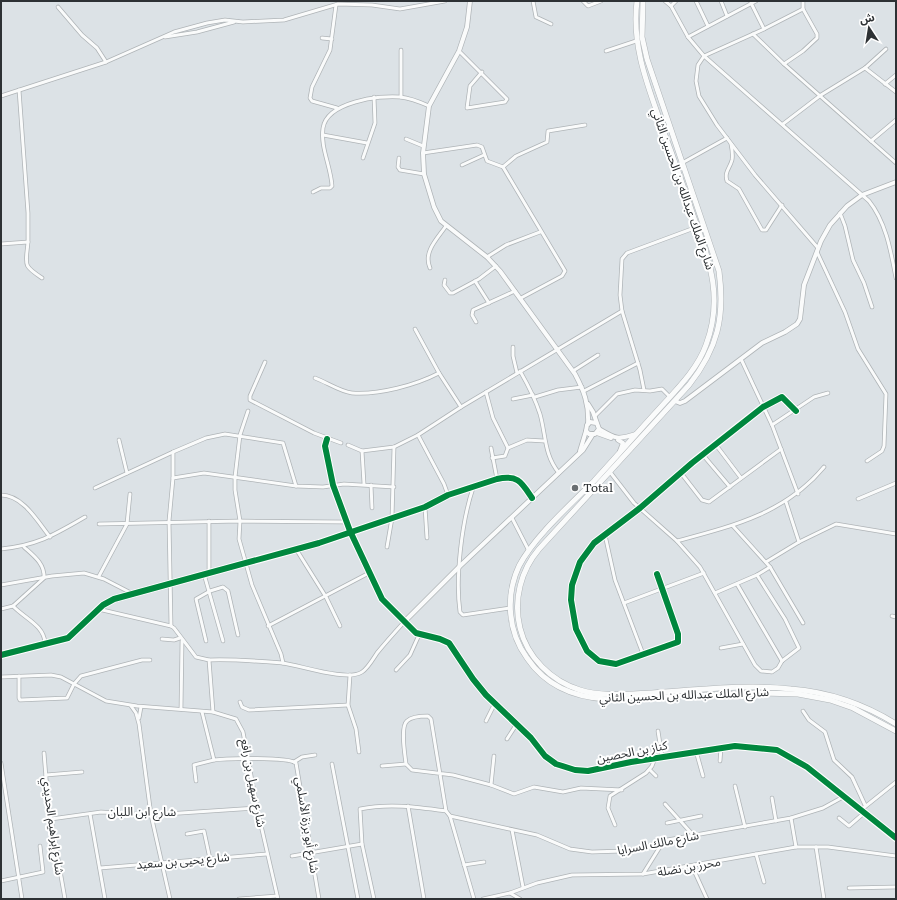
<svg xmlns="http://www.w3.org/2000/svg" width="897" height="900" font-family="Literata,'Noto Sans Arabic',serif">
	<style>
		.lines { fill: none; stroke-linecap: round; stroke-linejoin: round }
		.minor-casing { stroke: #afb4b7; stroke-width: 4.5 }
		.tertiary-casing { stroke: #afb4b7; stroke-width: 5.5 }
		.trunk-casing { stroke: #afb4b7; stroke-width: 6 }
		.minor { stroke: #fafbfb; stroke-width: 3 }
		.tertiary { stroke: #fafbfb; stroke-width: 4 }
		.trunk { stroke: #fafbfb; stroke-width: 5 }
		.cycleway-casing { stroke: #fff; stroke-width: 8 }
		.cycleway { stroke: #00873e; stroke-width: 6 }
		.poi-dot { fill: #6a6f72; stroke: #fff; stroke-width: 1.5 }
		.labels { text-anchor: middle; stroke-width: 4; stroke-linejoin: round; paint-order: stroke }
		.street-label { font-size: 12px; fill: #2d3134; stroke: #fff }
		.poi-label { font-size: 12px; fill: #2d3134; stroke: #fff; text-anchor: start }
	</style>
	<rect width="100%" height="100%" fill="#dce2e6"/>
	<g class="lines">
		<defs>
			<g id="minor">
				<path d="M533,1L536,17L551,24"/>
				<path d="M583,1L588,6L601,1"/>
				<path d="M665,1L671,6L688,37L704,56L869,201C886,222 891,252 896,278"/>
				<path d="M696,1L708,26"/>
				<path d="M721,1L727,16"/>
				<path d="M751,3L764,29"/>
				<path d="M336,5L330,50L312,87L310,98L312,101L337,108"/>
				<path d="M671,6L676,1"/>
				<path d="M58,7L82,35L97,48L106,62"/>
				<path d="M803,9L764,29L704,56L698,65L696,81L699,96L717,125L755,175L818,248"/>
				<path d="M753,34L784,64L896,163"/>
				<path d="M165,37L197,32L234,22"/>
				<path d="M688,37L756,1"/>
				<path d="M322,38L332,39"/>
				<path d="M401,50V97"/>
				<path d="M459,51L507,99L505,102L467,108L470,86L482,72"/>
				<path d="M606,51L636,41"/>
				<path d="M784,64L803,51L817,38V34L803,9V1"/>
				<path d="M865,68L896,92"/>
				<path d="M885,84L896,75"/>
				<path d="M19,90L28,213V242"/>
				<path d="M1,96L106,62L174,32L207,23L225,20L243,22L284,20L338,4L372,5L400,9L445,1"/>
				<path d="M783,124L821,95L865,68L886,49"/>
				<path d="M323,135L367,143"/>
				<path d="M406,139L423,146"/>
				<path d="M871,141L896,120"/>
				<path d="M731,144C732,149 733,155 732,160C730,168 724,172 727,181L739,189L762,230H766L782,205"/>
				<path d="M423,153L477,145L482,147L487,161L503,167L516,156L547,142L548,131L585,125"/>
				<path d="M363,158L375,123L374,97"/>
				<path d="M399,158L398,167L400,170L424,174"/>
				<path d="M682,163L727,138"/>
				<path d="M462,165L484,155"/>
				<path d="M503,167L565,271L562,276L521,298"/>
				<path d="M313,192L321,188H330L332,186C331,167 320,147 323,128C327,102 379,95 400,97C410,98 420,102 429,106"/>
				<path d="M840,213L845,226L853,260L864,283L872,307"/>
				<path d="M1,244L28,242C26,265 22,265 42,278"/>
				<path d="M817,252L845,312L858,349L886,394L884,446L882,451L867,461"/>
				<path d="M487,257L506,245L540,232"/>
				<path d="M430,268C423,252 437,239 446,226"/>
				<path d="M445,280L444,285L450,293H453L479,279L496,266"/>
				<path d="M475,281L489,303"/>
				<path d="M476,322L472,315L473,310L515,291"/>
				<path d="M415,329L439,373L461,407"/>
				<path d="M513,347V356L517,373"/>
				<path d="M741,359L772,425L798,494"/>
				<path d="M265,362L250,396V400L314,433L341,443"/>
				<path d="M520,371C528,385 535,398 540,414C546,435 544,455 559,473"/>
				<path d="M573,371L598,355"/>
				<path d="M315,378C326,382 341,392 352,393C379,395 416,385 439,373"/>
				<path d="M644,390L640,370L622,311L620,295L622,259L627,253L697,227"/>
				<path d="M584,391L638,363"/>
				<path d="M486,392L493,418L508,448L505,456L492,458"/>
				<path d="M535,397L558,390L582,387"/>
				<path d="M513,399L533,395"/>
				<path d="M248,411L240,435L235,477V490L240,521L239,539L252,585L281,654L283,663"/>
				<path d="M595,416L617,394L635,390L650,391L662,389L670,397"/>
				<path d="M772,425L814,397L828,393"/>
				<path d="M418,435L444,484L448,495"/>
				<path d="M119,440L127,473"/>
				<path d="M348,445L362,451L394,447L418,435L461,407L622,311"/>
				<path d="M716,445L741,478"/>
				<path d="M491,448L497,479"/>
				<path d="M508,448L527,440L544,441"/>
				<path d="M362,451L364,484"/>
				<path d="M703,455L730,487"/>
				<path d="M610,472L634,503L677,541L700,567L755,665L761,671L772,672L778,668L782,661L799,648L785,619L757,575"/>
				<path d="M681,473L702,500L709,502L781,449"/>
				<path d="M173,478V452L206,438L225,434L283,443L296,486"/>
				<path d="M371,485L372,508"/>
				<path d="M95,488L173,452"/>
				<path d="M473,488C462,521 455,577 460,612L463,615L510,608"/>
				<path d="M1,495C23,495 38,522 50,537"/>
				<path d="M858,499L896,483"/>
				<path d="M786,502L799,542"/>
				<path d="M425,507L427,538"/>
				<path d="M512,518L529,551"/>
				<path d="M99,524L240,521L346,522"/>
				<path d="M733,526L770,567L803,623"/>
				<path d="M605,535L615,580L643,654"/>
				<path d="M677,541C733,526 786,513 824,467"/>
				<path d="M387,547L392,518L394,447"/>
				<path d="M1,549C38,545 54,535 85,517"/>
				<path d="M296,549L326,597L340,626"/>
				<path d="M766,562L799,542L836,524L896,534"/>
				<path d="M209,573V521"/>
				<path d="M204,574L223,641"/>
				<path d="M657,574L678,634V642L616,664L599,661L587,651L576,629L571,600L572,585L580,562L594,543L640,508L692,463L763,407L782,397L796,411"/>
				<path d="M99,576L127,524L130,494"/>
				<path d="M737,584L782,661"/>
				<path d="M1,585L52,576L84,573L104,579L131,593"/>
				<path d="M715,593L757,575L770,567"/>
				<path d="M624,603L704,573"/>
				<path d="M13,606L44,578C45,564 34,556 24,547"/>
				<path d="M1,609L13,606C24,618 44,625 45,643"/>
				<path d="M98,609L171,626L174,628L196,657L209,660L213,712"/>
				<path d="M892,616L896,617"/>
				<path d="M171,626L169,521L173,478L204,473L296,486L323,487L344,484L394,487"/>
				<path d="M268,626L369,573"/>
				<path d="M162,639L174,640L180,638"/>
				<path d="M206,641L196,599L210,591L223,587L228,591L238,635"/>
				<path d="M721,648L743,644"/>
				<path d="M1,655L68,638L103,605L114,599L319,543L425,507L448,495L497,479C518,474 522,483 532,498"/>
				<path d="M209,660C233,659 257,661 282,663C300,665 347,682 362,672C368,668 373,659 377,653C386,642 395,632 405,621C398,614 388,607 382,598C365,574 318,464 327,439"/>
				<path d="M396,670L410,655L419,635"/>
				<path d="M350,675L348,705L356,729L359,752"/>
				<path d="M19,676V698L20,700L67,698L74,684L81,676L142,660H150"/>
				<path d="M1,677L51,675L61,677L106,701L137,706L213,712L236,719L243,732L257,808L278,899"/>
				<path d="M240,702L242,707L249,710L348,705"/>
				<path d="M131,706L136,713L139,724L151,815L170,899"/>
				<path d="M181,709L182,641"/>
				<path d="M803,711L809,720L825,732L834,760L852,777L865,805"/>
				<path d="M202,712L214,760C226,758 289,757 296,763L319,899"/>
				<path d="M139,718L141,707"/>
				<path d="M486,721L495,703"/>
				<path d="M658,731L662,757"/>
				<path d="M507,739L516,725"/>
				<path d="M696,751L703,776"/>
				<path d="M44,753L48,802L65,899"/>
				<path d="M720,761L721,748"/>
				<path d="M294,762L302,757L315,755"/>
				<path d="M1,763L22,899"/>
				<path d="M332,764L358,899"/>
				<path d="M382,766L406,764"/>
				<path d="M650,770L656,776"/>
				<path d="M46,775L82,772"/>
				<path d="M196,781L194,765L214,760"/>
				<path d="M491,785L514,794L534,787L563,792L581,788L622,790"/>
				<path d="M735,786L745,827"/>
				<path d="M772,798L776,821"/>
				<path d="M665,804L694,836"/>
				<path d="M408,806L424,899"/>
				<path d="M861,810L896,782"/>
				<path d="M90,814L105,899"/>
				<path d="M450,816L537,835L570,849L592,852L623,851L639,849L667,840L791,818L823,808L843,797"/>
				<path d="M791,818L796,847"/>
				<path d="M839,818L849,826L864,813"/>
				<path d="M51,819L101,812L151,815L257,808"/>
				<path d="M667,823L701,816"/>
				<path d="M615,825L608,808L610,796L646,773L652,766L655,758"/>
				<path d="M512,830L523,887"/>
				<path d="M187,834L204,831L210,859"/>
				<path d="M816,847L824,899"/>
				<path d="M756,854L764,882"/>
				<path d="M292,856L362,844"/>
				<path d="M464,865L484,862"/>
				<path d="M692,866L707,899"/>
				<path d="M100,868L267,854"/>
				<path d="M643,874L663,842"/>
				<path d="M1,881L43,872L40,846"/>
				<path d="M849,888L896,887"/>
				<path d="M510,893L520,899"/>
				<path d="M239,899L277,896"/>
				<path d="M374,899L362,844L360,809C389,803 417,807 446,811"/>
				<path d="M474,899L450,816L446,811L431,719L428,716C422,716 411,717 407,721C400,727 405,755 406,764L412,770L453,775L491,785L494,756"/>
				<path d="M483,899L510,893L537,883L572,875L643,874L796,847H828L896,856"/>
			</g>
			<g id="tertiary">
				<path d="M470,1L467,27L459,51L429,106L423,153L424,174L434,207L441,221L487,257L500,271L575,374C584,391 589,404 588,424"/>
				<path d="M675,401L680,403L685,401L762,343L785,332L797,324L800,319L804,285L821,241L830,225L847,206L862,195L896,182"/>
				<path d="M588,404L593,412L599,429L595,434H589L586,431L587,425L590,422L596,423"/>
				<path d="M599,429C616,439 617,440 636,434"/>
				<path d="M597,433L611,438"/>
				<path d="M593,434L583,450L460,566L405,621L419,635L440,639L449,643L473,679L486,695L531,738L545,756L561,766L575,770H596L631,762L735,746L777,750L807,767L896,838"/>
				<path d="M618,440L623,443L620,451"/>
				<path d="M580,451L586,431"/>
			</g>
			<g id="trunk">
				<path d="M637,1C631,49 650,91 665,135C675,162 684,188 693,215C709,260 724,297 706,345C697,370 676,390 659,409C637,433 616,457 594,481C570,505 534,537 519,566C505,596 508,632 527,658C546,686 573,697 606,699L762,693L798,694L830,700L853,708L896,731"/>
				<path d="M643,1L642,37L647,59L719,271C725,317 718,348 689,385L539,549C521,570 513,600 520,628C527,657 551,681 580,690C602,697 629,694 652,693C698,690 746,684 791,689C829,692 864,704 896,724"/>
			</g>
		</defs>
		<use href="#minor" class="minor-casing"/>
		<use href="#tertiary" class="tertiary-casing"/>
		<use href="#trunk" class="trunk-casing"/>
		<use href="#minor" class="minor"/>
		<use href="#tertiary" class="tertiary"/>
		<use href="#trunk" class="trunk"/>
		<defs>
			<g id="cycleway">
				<path d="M327,439L325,446L333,485L350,531L382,599L416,633L440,639L449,643L473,679L486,695L531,738L545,756L556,764L575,770L588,771L631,762L735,746L777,750L807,767L896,838"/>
				<path d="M657,574L678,634V642L616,664L599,661L587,651L576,629L571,600L572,585L580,562L594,543L640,508L692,463L763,407L782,397L796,411"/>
				<path d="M1,655L68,638L103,605L114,599L319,543L425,507L448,495L497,479C518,474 522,483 532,498"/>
			</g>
		</defs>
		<use href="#cycleway" class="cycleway-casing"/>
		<use href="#cycleway" class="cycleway"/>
	</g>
	<circle class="poi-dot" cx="575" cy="488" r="4"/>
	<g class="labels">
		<g class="street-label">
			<text transform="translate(683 189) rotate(71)" y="4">شارع الملك عبدالله بن الحسين الثاني</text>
			<text transform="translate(684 695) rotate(-2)" y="4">شارع الملك عبدالله بن الحسين الثاني</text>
			<text transform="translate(632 752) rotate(-11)" y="4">كناز بن الحصين</text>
			<text transform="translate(253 783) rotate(79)" y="4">شارع سهيل بن رافع</text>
			<text x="142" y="816">شارع ابن اللبان</text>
			<text transform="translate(307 825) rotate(81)" y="4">شارع أبو برزة الأسلمي</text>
			<text transform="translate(53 826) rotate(82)" y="4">شارع إبراهيم الحديدي</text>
			<text transform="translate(658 843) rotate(-11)" y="4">شارع مالك السرايا</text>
			<text transform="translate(183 861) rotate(-5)" y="4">شارع يحيى بن سعيد</text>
			<text transform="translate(689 867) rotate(-10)" y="4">محرز بن نضلة</text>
		</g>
		<g class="poi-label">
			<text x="583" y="492">Total</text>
		</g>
	</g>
	<rect width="897" height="900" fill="none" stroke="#2d3134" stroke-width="4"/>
	<g transform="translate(869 28) rotate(348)" stroke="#ffffff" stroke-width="3" paint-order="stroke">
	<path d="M0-3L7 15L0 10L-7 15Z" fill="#2d3134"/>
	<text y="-6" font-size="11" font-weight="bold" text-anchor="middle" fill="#2d3134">ش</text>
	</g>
</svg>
